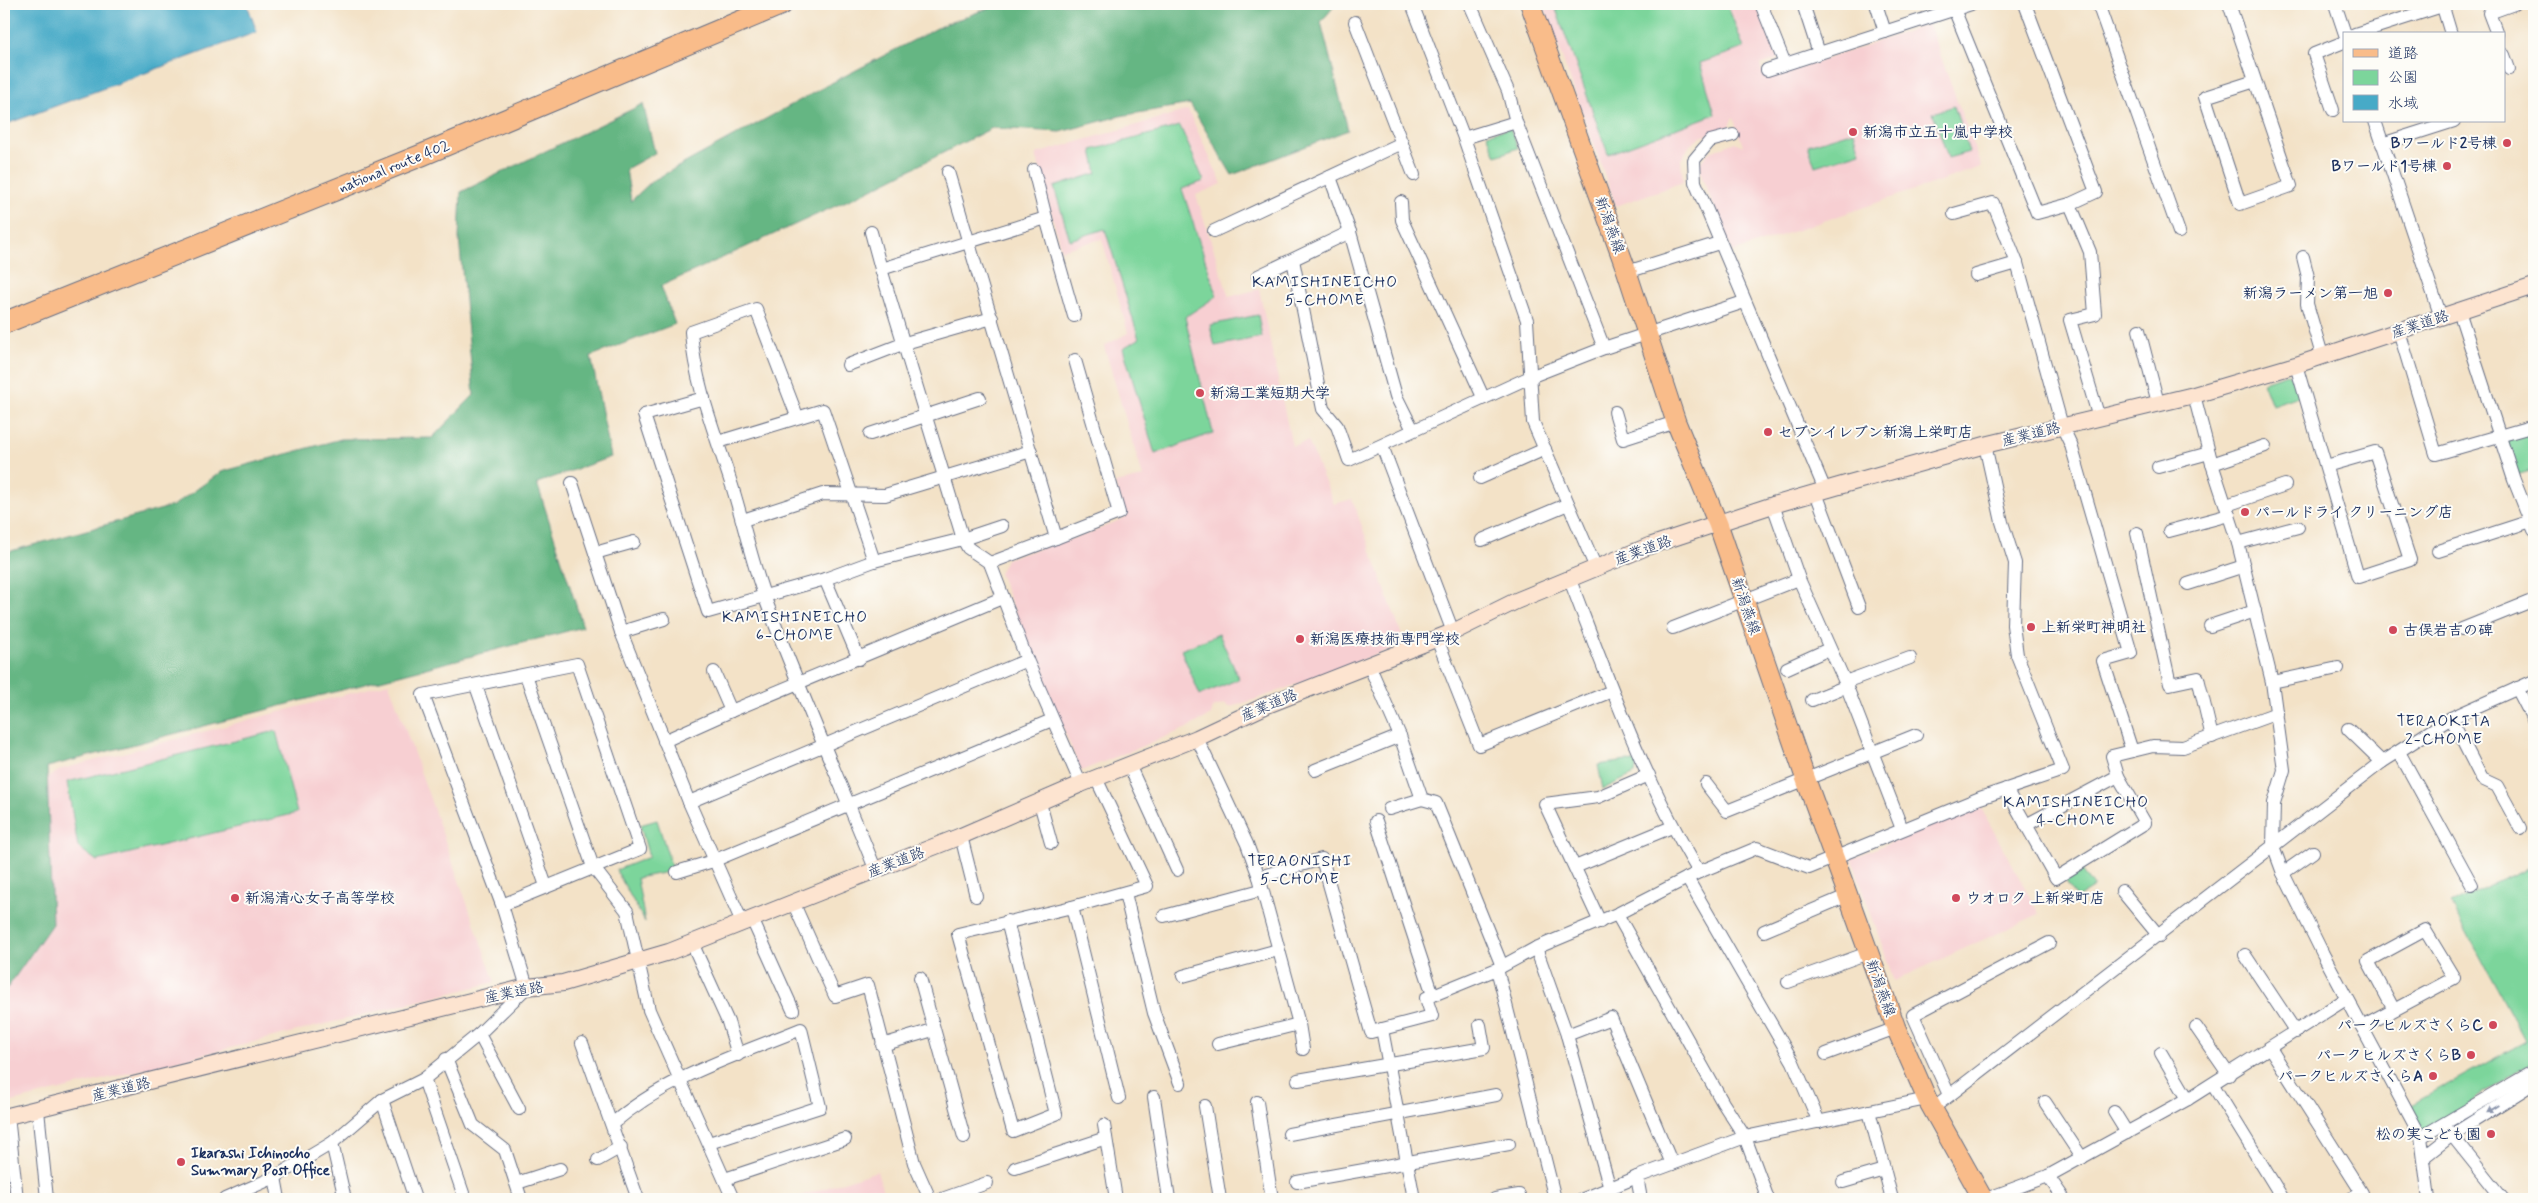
<svg xmlns="http://www.w3.org/2000/svg" width="2538" height="1203" font-family="Mynerve,'Klee One',sans-serif">
	<style>
		.built { fill: #f7cfd2 }
		.green { fill: #7cd59b; stroke: #4c827c }
		.forest { fill: #65b683; stroke: #407270 }
		.water { fill: #47aac7; stroke: #316c92 }
		.lines { fill: none; stroke-linecap: round; stroke-linejoin: round }
		.street-casing { stroke: #676e83; stroke-width: 14 }
		.secondary-casing { stroke: #676e83; stroke-width: 18 }
		.primary-casing { stroke: #676e83; stroke-width: 21 }
		.highway-casing { stroke: #676e83; stroke-width: 23 }
		.street { stroke: #fff; stroke-width: 12 }
		.secondary { stroke: #fde4d0; stroke-width: 16 }
		.primary { stroke: #f9bc8a; stroke-width: 19 }
		.highway { stroke: #f9bc8a; stroke-width: 21 }
		.oneway { fill: #8d97ae }
		.poi-dot { fill: #d1495b; stroke: #fdfcf7; stroke-width: 2 }
		.labels { text-anchor: middle; stroke-width: 4; stroke-linejoin: round; paint-order: stroke }
		.poi-label { font-size: 15px; font-weight: bold; fill: #1b2f5e; stroke: #fdfcf7; text-anchor: start }
		.street-label { font-size: 15px; fill: #1b2f5e; stroke: #fdfcf7 }
		.neighbourhood-label { font-size: 16px; letter-spacing: 1px; fill: #1b2f5e; stroke: #fdfcf7 }
	</style>
	<rect width="100%" height="100%" fill="#fdfcf7"/>
	<filter id="ink" filterUnits="userSpaceOnUse"><feTurbulence type="fractalNoise" baseFrequency=".02" numOctaves="2"/><feDisplacementMap in="SourceGraphic" scale="10" xChannelSelector="R" yChannelSelector="G"/><feConvolveMatrix kernelMatrix="1 2 1 2 8 2 1 2 1" color-interpolation-filters="sRGB"/></filter>
	<filter id="wash" filterUnits="userSpaceOnUse"><feTurbulence type="fractalNoise" baseFrequency=".0096" numOctaves="4" result="noise"/><feDisplacementMap in="SourceGraphic" scale="20" xChannelSelector="R" yChannelSelector="G"/><feGaussianBlur stdDeviation="1.12" result="paint"/><feColorMatrix in="noise" values="0 0 0 0 0 0 0 0 0 0 0 0 0 0 0 0 0 1.4 0 .05"/><feComposite in="paint" operator="in"/></filter>
	<g filter="url(#wash)">
		<rect width="100%" height="100%" fill="#f3e2c7"/>
		<g class="built">
			<path d="M1543,4H1756L1778,59L1760,65L1763,75L1779,70L1785,73L1929,24L1981,167L1733,252L1702,178L1700,163L1708,153L1735,142L1743,146L1733,117L1729,126L1701,137L1690,145L1681,160L1683,182L1616,206Z"/>
			<path d="M1188,110L1222,184L1196,195L1229,297L1259,289L1292,446L1308,441L1334,504L1352,499L1405,644L1260,698L1230,707L1224,704L1213,708L1211,715L1187,728L1081,771L999,573L1006,559L1091,533L1126,517L1115,483L1143,477L1104,346L1128,333L1102,239L1061,250L1036,154Z"/>
			<path d="M389,683L495,982L4,1104V815L47,778L62,769Z"/>
			<path d="M1980,806L2039,914L1894,981L1852,858Z"/>
			<path d="M877,1171L885,1199H792Z"/>
		</g>
		<g class="green">
			<path d="M1554,4H1727L1744,48L1700,63L1715,114L1608,154Z"/>
			<path d="M1954,106L1969,152L1948,158L1933,113Z"/>
			<path d="M1180,126L1204,181L1182,189L1217,296L1185,317L1213,433L1155,454L1123,348L1139,339L1105,229L1070,240L1054,187L1097,173L1092,150Z"/>
			<path d="M1510,128L1518,148L1496,156L1487,134Z"/>
			<path d="M1854,131L1860,152L1815,166L1808,145Z"/>
			<path d="M1258,315L1262,337L1215,346L1210,325Z"/>
			<path d="M2287,374L2295,379L2298,396L2272,405L2263,382Z"/>
			<path d="M2533,433L2534,470L2516,475L2507,444L2510,439Z"/>
			<path d="M1219,634L1239,679L1200,695L1181,650Z"/>
			<path d="M276,731L297,813L97,861L78,847L67,782Z"/>
			<path d="M1626,761L1637,762L1635,774L1603,789L1598,765Z"/>
			<path d="M657,820L673,871L637,878L645,922L616,870L649,857L640,825Z"/>
			<path d="M2534,865V1061L2422,1133L2409,1106L2526,1041L2451,903Z"/>
			<path d="M2080,867L2094,887L2076,898L2065,880Z"/>
		</g>
		<path class="forest" d="M1000,4H1336L1321,22L1348,130L1232,175L1190,104L1120,116L1060,132L992,128L866,192L661,286L675,324L591,356L611,457L537,483L583,627L47,767L52,924L8,987L4,989V553L173,506L221,472L341,439L432,438L474,395L459,238L461,192L643,104L655,153L626,169L631,201L652,181L837,80L943,25Z"/>
		<path class="water" d="M4,4H247L257,32L4,125Z"/>
	</g>
	<g filter="url(#ink)">
		<g class="lines">
			<defs>
				<g id="street">
					<path d="M1412,4L1464,138L1527,320L1533,422L1596,568"/>
					<path d="M1761,4L1785,64"/>
					<path d="M1803,4L1819,53"/>
					<path d="M1876,4L1885,32"/>
					<path d="M1952,4L2037,213L2070,204L2090,252L2095,314L2070,320L2099,418"/>
					<path d="M2025,4L2096,192L2070,204"/>
					<path d="M2098,4L2179,232"/>
					<path d="M2229,4L2291,186L2240,204L2205,97L2255,81"/>
					<path d="M2335,4L2345,34"/>
					<path d="M2442,4L2451,34"/>
					<path d="M1355,22L1414,175"/>
					<path d="M2355,34L2442,6"/>
					<path d="M2497,34L2489,13L2514,4"/>
					<path d="M2504,55L2509,69"/>
					<path d="M1767,70L1971,4"/>
					<path d="M2333,110L2314,54L2344,42"/>
					<path d="M2375,121L2441,317"/>
					<path d="M1516,122L1604,348"/>
					<path d="M1733,135L1710,141L1694,160L1695,182L1825,490"/>
					<path d="M1464,138L1516,122L1508,91L1470,4"/>
					<path d="M2382,144L2454,121"/>
					<path d="M1034,170L1046,218"/>
					<path d="M948,172L1056,538L990,563"/>
					<path d="M1330,177L1350,232L1396,396L1413,430"/>
					<path d="M1401,202L1402,220L1483,397"/>
					<path d="M1954,214L1993,203L2017,263L2062,426L2071,445L2131,653L2103,661L2132,751"/>
					<path d="M1214,231L1402,143"/>
					<path d="M871,232L881,269"/>
					<path d="M2303,257L2308,277L2307,304L2322,355"/>
					<path d="M1293,260L1323,409L1337,426L1349,460L1530,377L1604,348L1744,302"/>
					<path d="M1627,272L1719,243"/>
					<path d="M1976,275L2017,263"/>
					<path d="M1258,276L1350,232"/>
					<path d="M2459,311L2514,480L2534,530"/>
					<path d="M1074,316L1046,218L881,269L963,539L968,548L990,563L1027,660L1081,784"/>
					<path d="M2139,330L2158,403"/>
					<path d="M2399,331L2436,454L2534,426"/>
					<path d="M848,365L905,343L992,318"/>
					<path d="M2296,365L2358,577L2410,560L2375,452L2326,466"/>
					<path d="M2194,395L2212,464L2238,543L2272,682L2284,770L2274,803L2273,846L2283,873L2323,954L2421,1137L2429,1199"/>
					<path d="M704,398L644,415L708,612L825,579L874,561L963,539L1002,526"/>
					<path d="M1615,412L1623,439L1676,422"/>
					<path d="M797,416L756,309L691,332C695,386 717,438 733,489C744,525 752,562 765,598C799,690 839,779 876,871"/>
					<path d="M870,434L980,398"/>
					<path d="M718,442L823,410L874,561"/>
					<path d="M1382,446L1453,632"/>
					<path d="M2212,464L2265,446"/>
					<path d="M2158,467L2209,453"/>
					<path d="M1480,478L1545,449"/>
					<path d="M572,483L621,632L689,802L742,922"/>
					<path d="M1816,493L1859,607"/>
					<path d="M1773,505L1799,579L1845,682L1902,829"/>
					<path d="M2227,505L2285,485"/>
					<path d="M743,520L823,494L885,495L1031,451"/>
					<path d="M2169,531L2229,515"/>
					<path d="M2137,533L2170,684L2198,678L2212,737"/>
					<path d="M1056,538L1119,513L1075,360"/>
					<path d="M1482,540L1568,504"/>
					<path d="M2238,543L2298,527"/>
					<path d="M2438,551L2531,521"/>
					<path d="M595,553L634,542"/>
					<path d="M825,579L859,659"/>
					<path d="M1570,580C1608,679 1644,781 1699,872"/>
					<path d="M2188,584L2244,566"/>
					<path d="M2210,626L2255,611"/>
					<path d="M1673,628L1799,579"/>
					<path d="M2462,629L2534,600"/>
					<path d="M621,632L664,619"/>
					<path d="M1437,639L1479,745L1612,691"/>
					<path d="M1369,665L1400,736L1422,799L1436,803L1502,966"/>
					<path d="M1787,668L1829,649"/>
					<path d="M714,672L731,711"/>
					<path d="M526,675L593,867L627,911L649,1010L733,1199"/>
					<path d="M1845,682L1910,658"/>
					<path d="M2272,682L2338,668"/>
					<path d="M476,686L546,886"/>
					<path d="M2517,688L2534,721"/>
					<path d="M1812,700L1847,686"/>
					<path d="M2451,718L2482,779L2497,786L2520,828"/>
					<path d="M2348,729L2382,762"/>
					<path d="M1197,738L1247,844L1259,877L1322,859L1371,1032L1432,1016L1426,998L1497,969L1536,948L1617,914L1699,872L1757,848L1809,868L1980,798L2063,770L2017,655L2013,625L2015,563L2002,522L1985,445"/>
					<path d="M664,741L731,711L1002,598"/>
					<path d="M2399,752L2472,885"/>
					<path d="M1129,765L1177,870"/>
					<path d="M1315,770L1400,736"/>
					<path d="M1096,778L1147,886L1072,907L1119,1098"/>
					<path d="M1706,784L1727,811L1916,735"/>
					<path d="M2006,789L2056,878L2145,823L2118,776L2112,756L2153,746L2183,747L2277,713"/>
					<path d="M689,802L1027,660"/>
					<path d="M1040,803L1051,843"/>
					<path d="M1389,809L1422,799"/>
					<path d="M1376,821L1433,995"/>
					<path d="M2026,825L2118,776"/>
					<path d="M961,836L976,896"/>
					<path d="M1575,867L1672,827"/>
					<path d="M677,872L713,861L1052,720"/>
					<path d="M2283,873L2313,852"/>
					<path d="M1259,877L1299,1024L1303,1049"/>
					<path d="M1687,878L1793,1062L1819,1122"/>
					<path d="M2122,891L2159,936"/>
					<path d="M1125,893L1154,1013L1180,1083"/>
					<path d="M793,902L835,996L868,985L914,1163L930,1199"/>
					<path d="M1617,914L1723,1103L1745,1137L1768,1199"/>
					<path d="M1164,916L1261,890"/>
					<path d="M752,919L793,1010"/>
					<path d="M1007,921L1056,1114L1013,1131L958,934L1072,907"/>
					<path d="M1600,922L1545,804L1598,797L1649,775"/>
					<path d="M1764,931L1849,895"/>
					<path d="M692,943L728,1022L738,1055"/>
					<path d="M1536,948L1567,1035L1610,1189"/>
					<path d="M2245,955L2296,1032"/>
					<path d="M1497,969L1555,1199"/>
					<path d="M1183,976L1278,950"/>
					<path d="M920,978L964,1137"/>
					<path d="M1788,982L1868,953"/>
					<path d="M2196,1027L2229,1075"/>
					<path d="M2362,1027L2454,978L2425,930L2368,961L2394,1010"/>
					<path d="M1382,1029L1414,1199"/>
					<path d="M479,1034L519,1109"/>
					<path d="M1567,1035L1611,1018L1672,1164"/>
					<path d="M582,1043L638,1199"/>
					<path d="M1218,1044L1299,1024"/>
					<path d="M882,1045L933,1030"/>
					<path d="M2270,1048L2362,1193L2351,1199"/>
					<path d="M2161,1053L2188,1099"/>
					<path d="M1826,1054L1896,1028"/>
					<path d="M446,1059L473,1125L505,1150L521,1199"/>
					<path d="M424,1079L465,1199"/>
					<path d="M1298,1080L1484,1048L1480,1025"/>
					<path d="M2213,1085L2283,1199"/>
					<path d="M1949,1095L1913,1015L2049,943"/>
					<path d="M1154,1097L1169,1199"/>
					<path d="M382,1100L415,1199"/>
					<path d="M1257,1102L1272,1199"/>
					<path d="M2045,1102L2082,1158"/>
					<path d="M1205,1106L1220,1199"/>
					<path d="M1933,1108L2382,762L2451,718L2534,681"/>
					<path d="M38,1110L47,1199"/>
					<path d="M1869,1111L1892,1199"/>
					<path d="M2114,1112L2127,1133"/>
					<path d="M8,1116L17,1199"/>
					<path d="M612,1124C666,1077 735,1056 801,1029L820,1107L709,1143"/>
					<path d="M1104,1125L1116,1199"/>
					<path d="M2447,1129L2503,1199"/>
					<path d="M1289,1134L1496,1095"/>
					<path d="M2421,1137L2534,1071"/>
					<path d="M332,1143L345,1199"/>
					<path d="M2424,1157L2452,1135L2534,1083"/>
					<path d="M598,1160L621,1147"/>
					<path d="M1015,1168L1106,1138"/>
					<path d="M2048,1176L2064,1199"/>
					<path d="M275,1177L279,1199"/>
					<path d="M1637,1177L1641,1199"/>
					<path d="M725,1179L845,1139"/>
					<path d="M1297,1182L1509,1144"/>
					<path d="M1843,1182L1884,1170"/>
					<path d="M517,1183L560,1169"/>
					<path d="M225,1199L275,1177L332,1143L382,1100L424,1079L479,1034L527,987L502,905L423,695L577,664L640,849L502,905"/>
					<path d="M942,1199L987,1183"/>
					<path d="M1495,1199L1519,1195"/>
					<path d="M1583,1199L1637,1177L1745,1137L1927,1099"/>
					<path d="M1986,1199L2048,1176L2188,1099L2346,999"/>
				</g>
				<path id="secondary" d="M4,1117L527,987L563,983L669,952L961,836L1081,784L1197,738L1267,705L1453,632L1516,601L1649,546L1773,505L1846,484L1985,445L2194,395L2296,365L2534,286"/>
				<path id="primary" d="M1530,4L1627,272L1676,422L1718,524L1806,780L1896,1028L1927,1099L1983,1199"/>
				<path id="highway" d="M4,323L422,155L782,4"/>
			</defs>
			<use href="#street" class="street-casing"/>
			<use href="#secondary" class="secondary-casing"/>
			<use href="#primary" class="primary-casing"/>
			<use href="#highway" class="highway-casing"/>
			<use href="#street" class="street"/>
			<use href="#secondary" class="secondary"/>
			<use href="#primary" class="primary"/>
			<use href="#highway" class="highway"/>
		</g>
		<defs><path id="oneway-solid" d="M-6-.8H1V-3.2L6.5 0L1 3.2V.8H-6Z" transform="scale(1.25)"/></defs>
		<use class="oneway" href="#oneway-solid" transform="translate(2493 1109) rotate(148)"/>
	</g>
	<g class="poi-dot">
		<circle cx="1853" cy="132" r="5"/>
		<circle cx="2507" cy="143" r="5"/>
		<circle cx="2447" cy="166" r="5"/>
		<circle cx="2388" cy="293" r="5"/>
		<circle cx="1200" cy="393" r="5"/>
		<circle cx="1768" cy="432" r="5"/>
		<circle cx="2245" cy="512" r="5"/>
		<circle cx="2031" cy="627" r="5"/>
		<circle cx="2393" cy="630" r="5"/>
		<circle cx="1300" cy="639" r="5"/>
		<circle cx="235" cy="898" r="5"/>
		<circle cx="1956" cy="898" r="5"/>
		<circle cx="2493" cy="1025" r="5"/>
		<circle cx="2471" cy="1055" r="5"/>
		<circle cx="2433" cy="1076" r="5"/>
		<circle cx="2491" cy="1134" r="5"/>
		<circle cx="181" cy="1162" r="5"/>
	</g>
	<g class="labels">
		<g class="poi-label">
			<text x="1863" y="137">新潟市立五十嵐中学校</text>
			<text x="2497" y="148" text-anchor="end">Bワールド2号棟</text>
			<text x="2437" y="171" text-anchor="end">Bワールド1号棟</text>
			<text x="2378" y="298" text-anchor="end">新潟ラーメン第一旭</text>
			<text x="1210" y="398">新潟工業短期大学</text>
			<text x="1778" y="437">セブンイレブン新潟上栄町店</text>
			<text x="2255" y="517">パールドライ クリーニング店</text>
			<text x="2041" y="632">上新栄町神明社</text>
			<text x="2403" y="635">古俣岩吉の碑</text>
			<text x="1310" y="644">新潟医療技術専門学校</text>
			<text x="245" y="903">新潟清心女子高等学校</text>
			<text x="1966" y="903">ウオロク 上新栄町店</text>
			<text x="2483" y="1030" text-anchor="end">パークヒルズさくらC</text>
			<text x="2461" y="1060" text-anchor="end">パークヒルズさくらB</text>
			<text x="2423" y="1081" text-anchor="end">パークヒルズさくらA</text>
			<text x="2481" y="1139" text-anchor="end">松の実こども園</text>
			<text x="191" y="1158">Ikarashi Ichinocho<tspan x="191" dy="17">Summary Post Office</tspan></text>
		</g>
		<g class="street-label">
			<text transform="translate(394 166) rotate(-22)" y="5">national route 402</text>
			<text transform="translate(1610 225) rotate(70)" y="5">新潟燕線</text>
			<text transform="translate(2420 324) rotate(-18)" y="5">産業道路</text>
			<text transform="translate(2031 434) rotate(-14)" y="5">産業道路</text>
			<text transform="translate(1643 550) rotate(-20)" y="5">産業道路</text>
			<text transform="translate(1746 606) rotate(71)" y="5">新潟燕線</text>
			<text transform="translate(1269 705) rotate(-23)" y="5">産業道路</text>
			<text transform="translate(896 862) rotate(-21)" y="5">産業道路</text>
			<text transform="translate(1881 988) rotate(70)" y="5">新潟燕線</text>
			<text transform="translate(514 992) rotate(-11)" y="5">産業道路</text>
			<text transform="translate(121 1089) rotate(-14)" y="5">産業道路</text>
		</g>
		<g class="neighbourhood-label">
			<text x="1325" y="287">KAMISHINEICHO<tspan x="1325" dy="18">5-CHOME</tspan></text>
			<text x="795" y="622">KAMISHINEICHO<tspan x="795" dy="18">6-CHOME</tspan></text>
			<text x="2444" y="726">TERAOKITA<tspan x="2444" dy="18">2-CHOME</tspan></text>
			<text x="2076" y="807">KAMISHINEICHO<tspan x="2076" dy="18">4-CHOME</tspan></text>
			<text x="1300" y="866">TERAONISHI<tspan x="1300" dy="18">5-CHOME</tspan></text>
		</g>
	</g>
	<rect width="2538" height="1203" fill="none" stroke="#fdfcf7" stroke-width="20"/>
	<rect x="2343" y="32" width="162" height="90" fill="#fdfcf7" stroke="#a3aaba"/>
	<rect x="2353" y="49" width="25" height="8" fill="#f9bc8a" stroke="#a3aaba"/>
	<text x="2388" y="58" font-size="15" fill="#1b2f5e">道路</text>
	<rect x="2353" y="70" width="25" height="15" fill="#7cd59b" stroke="#a3aaba"/>
	<text x="2388" y="82" font-size="15" fill="#1b2f5e">公園</text>
	<rect x="2353" y="95" width="25" height="15" fill="#47aac7" stroke="#a3aaba"/>
	<text x="2388" y="108" font-size="15" fill="#1b2f5e">水域</text>
</svg>
